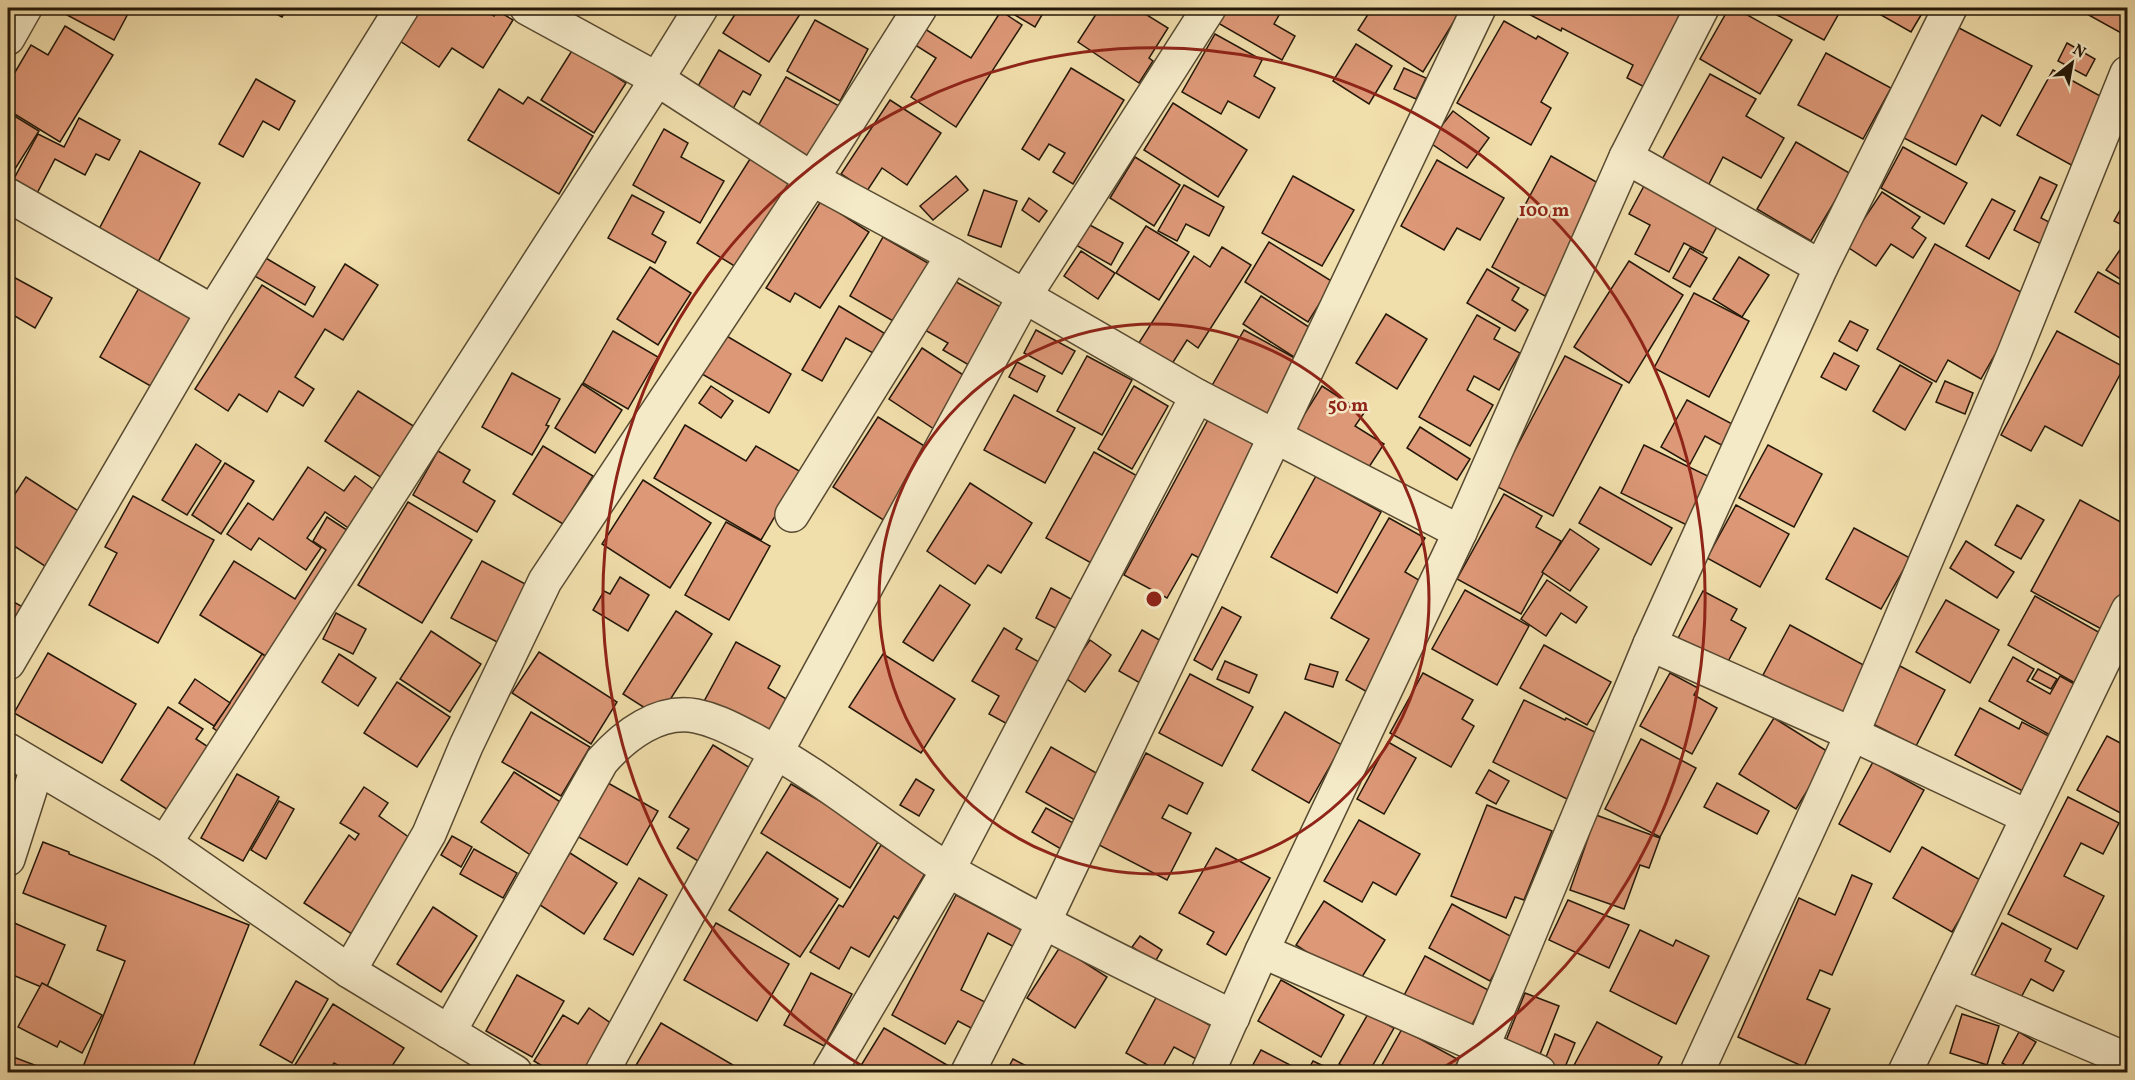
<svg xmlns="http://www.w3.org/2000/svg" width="2135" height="1080" font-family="Vollkorn,serif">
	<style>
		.building { fill: #dd9877; stroke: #251809; stroke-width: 1.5 }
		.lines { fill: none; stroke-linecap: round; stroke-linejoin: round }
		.minor-casing { stroke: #584a32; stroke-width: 36 }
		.minor { stroke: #f5eac8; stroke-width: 33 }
		.ring { fill: none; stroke: #8f2418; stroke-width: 3 }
		.centre { fill: #8f2418; stroke: #f5eac8; stroke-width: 3 }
		.ring-label { font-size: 18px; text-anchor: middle; font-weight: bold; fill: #8f2418; stroke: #f5eac8; stroke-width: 5; stroke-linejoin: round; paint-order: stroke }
	</style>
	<rect width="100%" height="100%" fill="#f0deab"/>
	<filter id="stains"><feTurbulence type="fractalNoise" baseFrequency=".00333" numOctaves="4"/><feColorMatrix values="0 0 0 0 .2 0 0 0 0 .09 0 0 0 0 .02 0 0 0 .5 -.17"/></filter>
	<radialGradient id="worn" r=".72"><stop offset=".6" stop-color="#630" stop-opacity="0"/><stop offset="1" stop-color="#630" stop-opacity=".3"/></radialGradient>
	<g class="building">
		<path d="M54,8H131L114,40Z"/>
		<path d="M265,8H288L282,17Z"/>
		<path d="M421,8H481L494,16L498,11L513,20L483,68L452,48L439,67L400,41Z"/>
		<path d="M739,8H804L769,62L723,33Z"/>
		<path d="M992,8H1046L1035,27L1010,12L1008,17Z"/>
		<path d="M1100,8H1131L1138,12L1139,10L1168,28L1149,58L1153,61L1139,83L1078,42Z"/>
		<path d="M1227,8H1277L1282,10L1274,24L1295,36L1282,60L1218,23Z"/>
		<path d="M1372,8H1450L1459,13L1423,72L1358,30Z"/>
		<path d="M1517,8H1668L1693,20L1656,93L1627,78L1633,65L1562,28L1561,31Z"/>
		<path d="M1729,8H1735L1792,40L1760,94L1700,59Z"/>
		<path d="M1764,8H1842L1824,40Z"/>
		<path d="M1885,8H1919L1924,10L1911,32L1881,15Z"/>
		<path d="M2088,8H2128V26L2123,34L2085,13Z"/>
		<path d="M1001,11L1022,25L956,127L911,97L936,58L912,43L922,27L971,58Z"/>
		<path d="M815,20L868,49L840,101L787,71Z"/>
		<path d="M1504,21L1536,39L1538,36L1568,53L1541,102L1551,108L1531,145L1457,103Z"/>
		<path d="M65,26L113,55L60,142L8,110V84L31,45L48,55Z"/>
		<path d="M1959,28L2032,66L2000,126L1982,115L1956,165L1902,137Z"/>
		<path d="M1215,34L1262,60L1254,76L1275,88L1259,118L1228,101L1221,114L1182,92Z"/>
		<path d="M2067,43L2095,59L2086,76L2058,61Z"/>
		<path d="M1356,44L1392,66L1369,104L1333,81Z"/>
		<path d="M573,49L626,83L594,133L541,100Z"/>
		<path d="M719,50L761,75L750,95L743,91L730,114L694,93Z"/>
		<path d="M1826,53L1891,88L1863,139L1798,105Z"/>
		<path d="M1071,68L1124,100L1073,184L1053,172L1065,153L1049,144L1039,160L1022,149Z"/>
		<path d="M1404,68L1426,78L1416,99L1394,89Z"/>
		<path d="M2053,70L2111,102L2075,167L2017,135Z"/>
		<path d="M1710,74L1756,99L1746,116L1784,138L1761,178L1723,157L1708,186L1660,163Z"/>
		<path d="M786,77L841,107L810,163L754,133Z"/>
		<path d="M256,79L295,101L279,130L263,121L243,157L219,144Z"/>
		<path d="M499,89L523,104L528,97L593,136L559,194L468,140Z"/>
		<path d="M890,100L941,133L907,185L882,168L867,191L841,174Z"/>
		<path d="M1173,103L1247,150L1218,197L1144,150Z"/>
		<path d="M1453,111L1489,138L1467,168L1429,142Z"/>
		<path d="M8,112L39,131L8,180Z"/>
		<path d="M79,118L120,140L109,160L96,154L85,175L55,159L34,199L10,186L38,134L64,147Z"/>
		<path d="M664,129L688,143L681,157L724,181L700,223L633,185Z"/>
		<path d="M1796,142L1851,174L1811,241L1757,209Z"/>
		<path d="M1903,147L1967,183L1944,224L1881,188Z"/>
		<path d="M140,151L200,183L158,262L97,233Z"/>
		<path d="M1551,156L1605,187L1545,296L1492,267Z"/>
		<path d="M1135,157L1180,185L1154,226L1110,198Z"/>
		<path d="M750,159L793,186L741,270L697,243Z"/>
		<path d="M1437,160L1504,198L1480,240L1457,228L1444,250L1401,226Z"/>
		<path d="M956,176L968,190L933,220L920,206Z"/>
		<path d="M1293,176L1354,210L1322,266L1262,233Z"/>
		<path d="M2040,177L2057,185L2041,218L2055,225L2045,246L2014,230Z"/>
		<path d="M1184,185L1224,207L1209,236L1186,224L1177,241L1158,231Z"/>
		<path d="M1644,186L1718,225L1703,253L1684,243L1669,272L1635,254L1650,225L1629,214Z"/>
		<path d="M984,190L1017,201L1001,247L968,235Z"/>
		<path d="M1882,192L1920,217L1912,228L1926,238L1913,258L1891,244L1876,266L1846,246Z"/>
		<path d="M632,195L664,212L652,234L666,242L655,263L608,238Z"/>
		<path d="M2128,196V228L2114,221Z"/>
		<path d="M1029,198L1047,211L1039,222L1022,210Z"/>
		<path d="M1992,199L2015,211L1989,259L1966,246Z"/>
		<path d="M821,201L869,232L820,308L795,293L790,302L766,288Z"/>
		<path d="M1088,224L1123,243L1111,265L1076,245Z"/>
		<path d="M1146,226L1189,252L1159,300L1116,273Z"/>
		<path d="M883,237L933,266L900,325L850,296Z"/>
		<path d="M1269,242L1333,282L1308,322L1245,282Z"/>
		<path d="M1935,244L2028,296L1981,379L1948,360L1936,382L1877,349Z"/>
		<path d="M1222,247L1251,265L1198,348L1187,340L1170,367L1137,346L1194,256L1210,267Z"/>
		<path d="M2122,247L2128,250V284L2106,270Z"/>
		<path d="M1690,248L1707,258L1690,287L1673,278Z"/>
		<path d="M1081,251L1115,273L1098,299L1064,276Z"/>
		<path d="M264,257L315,287L305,305L253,275Z"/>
		<path d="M1739,257L1769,275L1742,317L1713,299Z"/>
		<path d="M1629,261L1683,295L1629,383L1574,347Z"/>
		<path d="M345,264L378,285L343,340L325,329L295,377L314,389L303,406L279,391L267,412L239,394L228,411L195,389L262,285L313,317Z"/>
		<path d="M650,267L691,293L658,345L617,319Z"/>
		<path d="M1487,269L1519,288L1512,300L1528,310L1515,331L1467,303Z"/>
		<path d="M2098,272L2128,289V295L2123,303L2128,306V325L2120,338L2075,312Z"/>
		<path d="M8,274L52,298L35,328L8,312Z"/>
		<path d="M951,279L1006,310L974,368L943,350L948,343L923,329Z"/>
		<path d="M139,288L193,319L154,388L100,357Z"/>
		<path d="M1694,293L1749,321L1709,397L1654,368Z"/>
		<path d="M1261,296L1312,329L1294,357L1243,324Z"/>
		<path d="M839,306L884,333L873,353L846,338L822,381L802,370Z"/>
		<path d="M1386,314L1427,339L1397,389L1356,363Z"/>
		<path d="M1477,315L1500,328L1494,339L1520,353L1499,390L1474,376L1467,390L1493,405L1470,446L1419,417Z"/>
		<path d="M1850,321L1868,330L1857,351L1839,341Z"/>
		<path d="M1036,330L1075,351L1062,374L1024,353Z"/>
		<path d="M1244,330L1302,362L1268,422L1210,389Z"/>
		<path d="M613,331L658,357L628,409L583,383Z"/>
		<path d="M2057,331L2124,367L2082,446L2045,426L2031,451L2001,435Z"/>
		<path d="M725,335L791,374L769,413L702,374Z"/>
		<path d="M922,348L974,382L940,433L889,399Z"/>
		<path d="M1834,353L1859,366L1846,390L1821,377Z"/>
		<path d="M1087,356L1132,380L1102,435L1057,411Z"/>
		<path d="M1565,356L1622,385L1553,516L1496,486Z"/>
		<path d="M1017,362L1045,376L1037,392L1009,377Z"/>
		<path d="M1900,365L1932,383L1905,430L1873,411Z"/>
		<path d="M512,373L560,399L546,425L549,426L532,455L482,427Z"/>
		<path d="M1945,381L1973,393L1965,414L1936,402Z"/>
		<path d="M582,384L622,410L595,453L555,428Z"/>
		<path d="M711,386L733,401L721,418L699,403Z"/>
		<path d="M1134,386L1168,406L1132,469L1098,449Z"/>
		<path d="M1322,386L1364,413L1355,426L1384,444L1367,470L1294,431Z"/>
		<path d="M358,391L415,427L382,478L325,441Z"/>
		<path d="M1014,395L1075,428L1045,483L984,450Z"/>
		<path d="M1687,400L1736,426L1725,447L1705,436L1690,464L1661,447Z"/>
		<path d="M878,417L934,452L888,523L833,487Z"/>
		<path d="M1209,418L1266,449L1205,561L1192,554L1167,598L1124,575Z"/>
		<path d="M685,425L746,461L756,446L801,472L761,540L654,478Z"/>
		<path d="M1420,427L1470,459L1457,480L1407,448Z"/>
		<path d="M196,444L221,461L187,515L162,500Z"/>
		<path d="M1644,445L1716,480L1693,528L1621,493Z"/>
		<path d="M1768,445L1822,474L1794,527L1739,498Z"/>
		<path d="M543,446L593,476L563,524L513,494Z"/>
		<path d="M438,451L470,470L463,482L495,501L477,532L413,495Z"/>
		<path d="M1094,452L1141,478L1093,564L1046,538Z"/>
		<path d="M225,463L254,481L221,534L192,515Z"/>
		<path d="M308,467L344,491L355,476L373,489L363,538L325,512L307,538L321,548L306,570L259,538L251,550L227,534L248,503L273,520Z"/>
		<path d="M1316,476L1381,512L1337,593L1271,557Z"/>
		<path d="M26,477L86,516L51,570L8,542V498L11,500Z"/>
		<path d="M643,480L711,523L670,588L602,544Z"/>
		<path d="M970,483L1032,523L1001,573L988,565L975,584L927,551Z"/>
		<path d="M1600,487L1672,528L1651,565L1579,523Z"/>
		<path d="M1504,494L1542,516L1536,527L1561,541L1521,614L1457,579Z"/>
		<path d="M133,496L214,540L158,643L89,605L117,553L105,547Z"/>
		<path d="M2080,500L2128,526V595L2107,632L2031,591Z"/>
		<path d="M408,502L472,540L422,623L358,585Z"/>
		<path d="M1736,505L1789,534L1760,587L1707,558Z"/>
		<path d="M2017,505L2044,520L2021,559L1995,545Z"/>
		<path d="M327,517L359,538L280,665L200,615L234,561L295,599L326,550L313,541Z"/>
		<path d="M1389,518L1425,538L1405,572L1429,586L1369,693L1346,680L1369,639L1331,618Z"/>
		<path d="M726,522L770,546L729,620L685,595Z"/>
		<path d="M1854,528L1910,558L1881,609L1826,579Z"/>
		<path d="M1570,529L1599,549L1570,591L1542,572Z"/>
		<path d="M1966,541L2014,572L1997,598L1950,568Z"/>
		<path d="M482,561L531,587L501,644L451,618Z"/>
		<path d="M620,577L649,595L628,631L593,610L604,591L610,594Z"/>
		<path d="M1547,580L1587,607L1576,623L1561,613L1546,636L1521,619Z"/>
		<path d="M940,585L970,605L933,661L903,642Z"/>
		<path d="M1051,588L1080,604L1065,633L1036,618Z"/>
		<path d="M1465,590L1529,626L1497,685L1432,649Z"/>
		<path d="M1703,591L1737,609L1731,620L1746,628L1725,667L1676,642Z"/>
		<path d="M2035,596L2109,638L2082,687L2008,645Z"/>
		<path d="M8,599L23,607L8,635Z"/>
		<path d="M1946,600L1999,630L1970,683L1916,652Z"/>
		<path d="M1222,607L1241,617L1212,670L1194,660Z"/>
		<path d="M676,611L712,634L659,717L623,694Z"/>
		<path d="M336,613L366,629L353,654L323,639Z"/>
		<path d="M1790,625L1869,668L1842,717L1763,675Z"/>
		<path d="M1004,628L1022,639L1016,649L1046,666L1011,726L989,714L999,696L972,681Z"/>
		<path d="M1142,630L1170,646L1147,687L1119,671Z"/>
		<path d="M431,631L481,664L450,712L400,679Z"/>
		<path d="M1090,640L1111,655L1085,692L1064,677Z"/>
		<path d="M736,642L780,666L768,688L788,700L765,742L701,707Z"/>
		<path d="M1544,645L1611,682L1587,725L1520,688Z"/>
		<path d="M539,652L617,702L591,744L512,693Z"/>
		<path d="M48,653L136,704L102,763L14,713Z"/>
		<path d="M262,654L284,669L235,743L213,728Z"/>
		<path d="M339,654L376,678L358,706L322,682Z"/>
		<path d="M883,654L955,699L921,753L849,707Z"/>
		<path d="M2013,657L2034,669L2027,681L2050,694L2060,676L2087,691L2059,740L1989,701Z"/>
		<path d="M1225,661L1257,675L1249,693L1217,679Z"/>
		<path d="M1310,664L1338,672L1333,687L1305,679Z"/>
		<path d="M1900,666L1945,690L1916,746L1871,723Z"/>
		<path d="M2038,669L2057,679L2051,689L2032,679Z"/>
		<path d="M1423,673L1473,700L1462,719L1474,726L1451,767L1390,733Z"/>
		<path d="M1670,673L1698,688L1694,695L1717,708L1692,754L1640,726Z"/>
		<path d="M1190,674L1253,707L1222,766L1159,733Z"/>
		<path d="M195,679L230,703L214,726L179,703Z"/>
		<path d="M397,682L450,717L417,767L364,733Z"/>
		<path d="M1524,700L1565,720L1566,718L1599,734L1567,799L1493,762Z"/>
		<path d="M168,707L203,729L196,739L219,754L179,817L121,780Z"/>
		<path d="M1980,708L2019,729L2022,722L2060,742L2032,796L1955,755Z"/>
		<path d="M531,712L590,747L561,796L502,762Z"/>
		<path d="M1285,712L1342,745L1309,803L1252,770Z"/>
		<path d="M1774,718L1830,753L1796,809L1739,774Z"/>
		<path d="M2107,736L2128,747V817L2077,790Z"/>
		<path d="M1641,739L1696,768L1660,837L1605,809Z"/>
		<path d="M1388,742L1416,758L1384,814L1357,799Z"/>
		<path d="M713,745L755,771L698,861L677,848L689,829L669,817Z"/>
		<path d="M1051,747L1105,778L1080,823L1026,792Z"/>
		<path d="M1146,753L1203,783L1187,814L1169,805L1162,818L1191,833L1167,880L1099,845Z"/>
		<path d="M1873,762L1924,790L1890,852L1839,824Z"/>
		<path d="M1489,770L1509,781L1496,804L1476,793Z"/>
		<path d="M514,772L565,805L532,856L481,822Z"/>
		<path d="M237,774L279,797L243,861L201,838Z"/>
		<path d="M916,779L934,790L919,816L900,805Z"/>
		<path d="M608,783L658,811L627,865L577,836Z"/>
		<path d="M1717,783L1769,811L1757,834L1704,807Z"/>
		<path d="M791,784L881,837L850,888L761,833Z"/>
		<path d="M364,787L388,803L379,816L410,838L358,938L304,903L349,835L355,840L359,834L340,823Z"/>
		<path d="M2068,797L2119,823L2103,854L2081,843L2064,876L2104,896L2077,949L2008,914Z"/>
		<path d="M279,801L294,809L266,859L251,850Z"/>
		<path d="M1487,805L1552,831L1524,900L1515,897L1506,918L1451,896Z"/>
		<path d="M1046,808L1075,824L1061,849L1032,832Z"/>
		<path d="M1596,815L1660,838L1649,868L1640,865L1624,909L1570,890Z"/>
		<path d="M1359,820L1420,854L1396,895L1373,882L1362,902L1324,881Z"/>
		<path d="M452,836L472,847L461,867L441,855Z"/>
		<path d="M43,842L69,852V854L249,925L191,1072H81L125,961L97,950L106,926L23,893Z"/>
		<path d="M881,845L926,872L898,919L894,916L869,957L851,947L839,969L810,952L839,905L843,907Z"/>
		<path d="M1922,847L1982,881L1952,932L1893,898Z"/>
		<path d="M1216,848L1270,878L1226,955L1207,944L1214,932L1179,913Z"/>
		<path d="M474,849L517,873L503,898L460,874Z"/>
		<path d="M767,852L838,899L800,957L729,910Z"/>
		<path d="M570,853L617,883L584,934L537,903Z"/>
		<path d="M1852,875L1872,884L1832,975L1820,970L1807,999L1830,1009L1804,1067L1738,1037L1799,898L1835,915Z"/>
		<path d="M639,878L667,895L633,955L604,939Z"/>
		<path d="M956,895L1025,932L1016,948L988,933L961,990L987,1003L973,1029L958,1021L945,1044L892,1015Z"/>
		<path d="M1568,900L1629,925L1609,968L1549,940Z"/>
		<path d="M1324,901L1385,940L1357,985L1296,945Z"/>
		<path d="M1452,904L1514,938L1490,981L1429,948Z"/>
		<path d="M433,907L477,936L441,992L397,964Z"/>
		<path d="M12,922L65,945L46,989L8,973V934Z"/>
		<path d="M716,923L789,964L757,1021L684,980Z"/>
		<path d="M2002,923L2051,949L2045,961L2064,971L2053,991L2031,979L2018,1003L1973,979Z"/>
		<path d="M1640,930L1673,946L1676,940L1709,956L1676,1024L1610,991Z"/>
		<path d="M1140,936L1162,950L1155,962L1132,947Z"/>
		<path d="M1060,947L1107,977L1075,1028L1027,998Z"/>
		<path d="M1425,956L1490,991L1466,1036L1401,1001Z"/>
		<path d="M811,973L852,994L824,1046L784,1025Z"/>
		<path d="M517,975L564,1001L532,1057L486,1031Z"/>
		<path d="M1281,980L1344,1015L1321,1057L1258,1021Z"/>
		<path d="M296,981L328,999L292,1063L260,1045Z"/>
		<path d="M42,983L102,1015L82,1053L60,1041L57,1047L18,1027Z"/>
		<path d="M1525,993L1559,1006L1537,1062L1503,1048Z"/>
		<path d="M1157,996L1213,1027L1196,1059L1174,1047L1160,1072L1126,1053Z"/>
		<path d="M333,1004L404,1048L388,1072H350L334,1063L328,1072H300L293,1068Z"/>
		<path d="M589,1008L615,1026L585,1072H552L534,1061L563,1015L578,1024Z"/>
		<path d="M1368,1014L1394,1028L1369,1072H1355L1339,1064Z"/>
		<path d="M1962,1014L1999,1026L1987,1065L1950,1053Z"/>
		<path d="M1597,1022L1662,1057L1654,1072L1571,1071Z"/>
		<path d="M661,1023L745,1072H632Z"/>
		<path d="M884,1028L959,1072H857Z"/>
		<path d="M1402,1029L1459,1060L1452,1072H1378Z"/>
		<path d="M2019,1032L2036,1042L2018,1072L2002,1063Z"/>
		<path d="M1555,1034L1575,1043L1563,1072L1543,1065Z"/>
		<path d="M1261,1050L1298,1069L1297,1072H1249Z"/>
		<path d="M8,1055L53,1072H8Z"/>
		<path d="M1013,1059L1038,1072H1006Z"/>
		<path d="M1313,1061L1332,1070L1330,1072H1307Z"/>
	</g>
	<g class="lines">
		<defs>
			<g id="minor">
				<path d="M527,8L657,79L812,179L953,255L1197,396L1460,532L1262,951L1208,1072"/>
				<path d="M8,38L25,8"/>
				<path d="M1626,157L1821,267"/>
				<path d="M8,195L213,312"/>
				<path d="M792,515L953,255"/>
				<path d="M1460,532L1626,157L1702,8"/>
				<path d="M1650,644L1852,734L2028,817"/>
				<path d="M8,663L213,312L402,8"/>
				<path d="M8,750L165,843L349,971L515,1072"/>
				<path d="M165,843L657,79L701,8"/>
				<path d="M8,859L37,768"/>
				<path d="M1262,951L1539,1072"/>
				<path d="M349,971L429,834L466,746L545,581L812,179L920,8"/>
				<path d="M1948,983L2128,1060"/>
				<path d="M449,1032L602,761C625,735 659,709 696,716C716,720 732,729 750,738C820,774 881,827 947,869C967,882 989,892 1010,904C1083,944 1159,980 1233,1017"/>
				<path d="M602,1072L1024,297L1209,8"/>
				<path d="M829,1072L948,870L1197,396"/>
				<path d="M968,1072L1044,922L1479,8"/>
				<path d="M1472,1072L1650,644L1821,267L1950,8"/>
				<path d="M1697,1072L1852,734L2013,356L2127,73"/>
				<path d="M1905,1072L2128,610"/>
			</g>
		</defs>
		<use href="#minor" class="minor-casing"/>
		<use href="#minor" class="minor"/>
	</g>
	<g class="ring">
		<circle cx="1154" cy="599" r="275"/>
		<path d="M870 1071A551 551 0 1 1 1438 1071"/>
	</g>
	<circle cx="1154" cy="599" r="9" class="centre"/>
	<g class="ring-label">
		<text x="1544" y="216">100 m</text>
		<text x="1348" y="411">50 m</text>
	</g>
	<rect width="2135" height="1080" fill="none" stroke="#f0deab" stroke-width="30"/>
	<rect x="9" y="9" width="2117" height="1062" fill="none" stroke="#251809" stroke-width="3"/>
	<rect x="15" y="15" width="2105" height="1050" fill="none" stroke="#251809" stroke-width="1.5"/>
	<g transform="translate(2072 63) rotate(31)" stroke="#f5eac8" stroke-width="4.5" paint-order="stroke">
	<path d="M0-4.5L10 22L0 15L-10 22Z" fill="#251809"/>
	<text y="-9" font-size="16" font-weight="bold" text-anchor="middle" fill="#251809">N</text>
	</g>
	<rect width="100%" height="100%" filter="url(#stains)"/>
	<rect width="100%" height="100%" fill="url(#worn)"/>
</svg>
